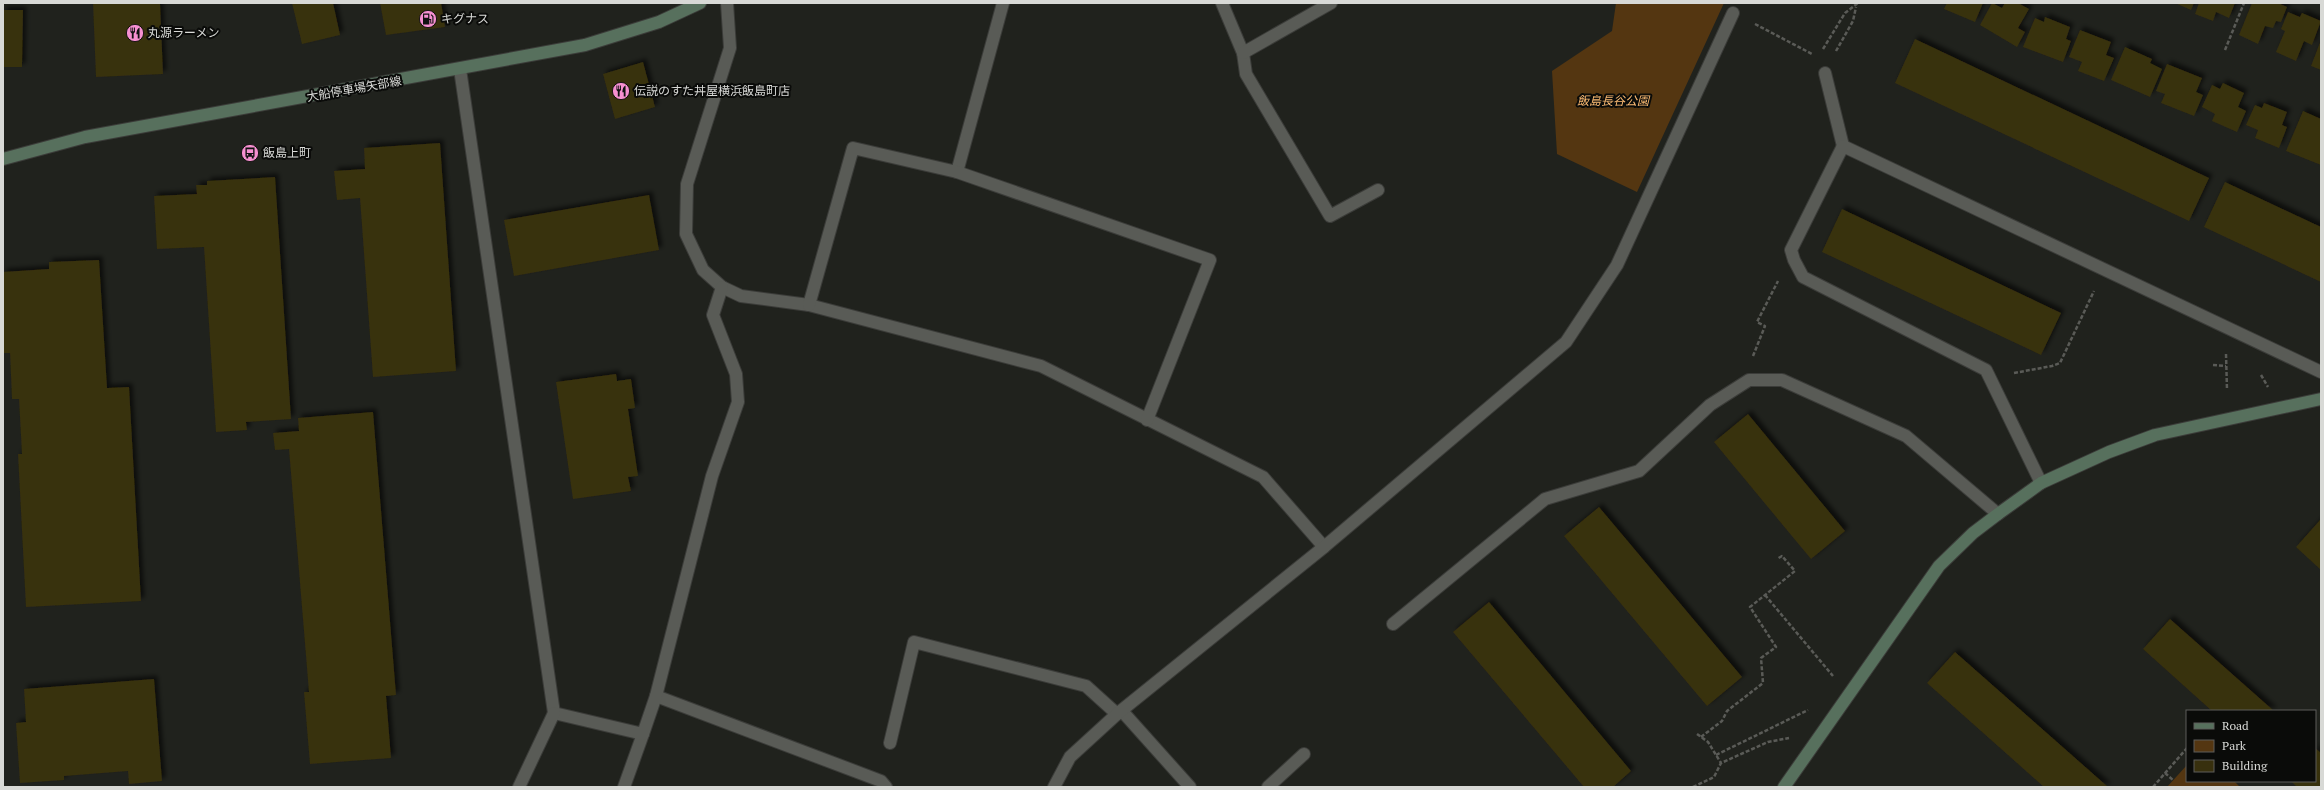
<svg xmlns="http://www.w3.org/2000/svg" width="2324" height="790" font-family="'PT Serif','Noto Sans JP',serif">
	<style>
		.green { fill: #543611 }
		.building { fill: #38300e; filter: url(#shadow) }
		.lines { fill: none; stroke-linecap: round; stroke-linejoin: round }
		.lane-casing { stroke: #3b3c39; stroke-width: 14 }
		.street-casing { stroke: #3b3c39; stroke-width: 14 }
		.secondary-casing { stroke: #3b3c39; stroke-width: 14 }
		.path { stroke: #5a5b57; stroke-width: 2.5; stroke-dasharray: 4 2; stroke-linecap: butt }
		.lane { stroke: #595b56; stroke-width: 12 }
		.street { stroke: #595b56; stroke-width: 12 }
		.secondary { stroke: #57705d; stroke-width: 12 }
		.labels { text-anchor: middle; stroke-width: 4; stroke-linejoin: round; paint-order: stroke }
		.poi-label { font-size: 12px; fill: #d8d9d6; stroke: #0a0b09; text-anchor: start }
		.street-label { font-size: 12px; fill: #d8d9d6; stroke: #0a0b09 }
		.park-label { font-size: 12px; font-style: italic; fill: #fcbb73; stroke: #0a0b09 }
	</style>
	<defs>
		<filter id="shadow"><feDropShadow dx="3.5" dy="-3.5" stdDeviation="2" flood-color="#0009"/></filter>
	</defs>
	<rect width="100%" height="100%" fill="#20221d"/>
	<g class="green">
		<path d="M1616,3H1724L1637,192L1557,154L1552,71L1612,31Z"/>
		<path d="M2187,765V781H2234L2240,787H2167Z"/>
	</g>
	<g class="building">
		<path d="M93,3H160L163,74L96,77Z"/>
		<path d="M292,3H333L340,35L302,44Z"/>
		<path d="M380,3H441L445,27L386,35Z"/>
		<path d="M1947,3H1983L1975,22L1944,9Z"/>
		<path d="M1992,3L2002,8L2005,3H2018L2029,9L2018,28L2025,32L2017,47L1980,25Z"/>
		<path d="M2175,3H2194L2191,10Z"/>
		<path d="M2199,3H2235L2229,18L2216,12L2213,21L2195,14Z"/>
		<path d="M2252,3H2278L2287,7L2281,22L2276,21L2273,28L2265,26L2258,44L2239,35Z"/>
		<path d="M3,10H23L22,67H3Z"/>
		<path d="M2288,12L2300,17L2302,13L2321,21L2312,45L2304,41L2296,61L2276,52L2285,31L2281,29Z"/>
		<path d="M2045,17L2070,27L2066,39L2071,41L2063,62L2023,47L2035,18L2044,22Z"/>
		<path d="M2080,30L2111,42L2106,55L2114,58L2104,81L2078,71L2082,62L2069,57Z"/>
		<path d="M1915,39L2209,178L2189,221L1895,83Z"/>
		<path d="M2321,40V70L2311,66Z"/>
		<path d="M2125,47L2152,59L2150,63L2162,69L2150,97L2111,80Z"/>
		<path d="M643,62L655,107L615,119L603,74Z"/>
		<path d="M2167,64L2202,78L2196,92L2203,95L2194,116L2161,103L2165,94L2156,91Z"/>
		<path d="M2223,83L2244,93L2238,107L2246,111L2237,132L2212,121L2215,114L2202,107L2212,85L2220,89Z"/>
		<path d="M2264,103L2287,112L2282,125L2287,127L2279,148L2255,138L2258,130L2246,125L2255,105L2262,108Z"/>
		<path d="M2303,111L2321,119V165L2286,151Z"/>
		<path d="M440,143L456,371L373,377L360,198L337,200L334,171L365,169L364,148Z"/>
		<path d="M275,177L291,419L246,422L247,430L216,432L204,247L157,249L154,196L197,194L196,185H207V181Z"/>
		<path d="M2225,182L2321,227V282L2204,227Z"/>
		<path d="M649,195L659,250L514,276L504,220Z"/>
		<path d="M1842,209L2061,313L2041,355L1822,252Z"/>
		<path d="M99,260L107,388L129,387L141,601L26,607L18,454H22L19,399H12L10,353H3V272L49,269V262Z"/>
		<path d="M616,374L617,381L631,379L635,408L628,409L638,476L628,477L631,491L573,499L556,382Z"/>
		<path d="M373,412L396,695L386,696L391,758L310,764L304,692H309L289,449L275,450L273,433L299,431L298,418Z"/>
		<path d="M1748,414L1845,531L1811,559L1714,442Z"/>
		<path d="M1599,507L1742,677L1707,706L1564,536Z"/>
		<path d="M2321,519V570L2296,547Z"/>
		<path d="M1489,602L1631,771L1613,787H1584L1453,632Z"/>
		<path d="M2170,619L2274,711H2212L2143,649Z"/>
		<path d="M1955,652L2108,787H2044L1927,683Z"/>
		<path d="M154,679L162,781L129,784L128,771L64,776V780L20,783L16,723L26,722L24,689Z"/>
		<path d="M2315,748L2321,753V787H2297L2291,781H2315Z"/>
	</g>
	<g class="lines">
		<defs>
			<g id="lane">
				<path d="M1825,73L1843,146"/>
				<path d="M656,696L881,781L886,787"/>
				<path d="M624,787L643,734"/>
			</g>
			<g id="street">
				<path d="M727,3L730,48L687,184L686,234L703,270L722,287L741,296L809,305L1041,366L1263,477L1324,547"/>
				<path d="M1222,3L1243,53L1246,74L1330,216L1378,190"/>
				<path d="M1243,53L1331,3"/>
				<path d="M460,69L554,713L643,734L656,696L712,476L738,402L736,374L713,315L722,287"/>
				<path d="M957,172L1003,3"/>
				<path d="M809,305L853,148L957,172L1210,260L1147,420"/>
				<path d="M2041,483L1986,370L1803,277L1794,260L1791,250L1843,146L2321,372"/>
				<path d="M1393,624L1545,499L1639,471L1710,405L1749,380H1782L1906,436L1998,514"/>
				<path d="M1122,711L1190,787"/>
				<path d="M890,743L914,642L1086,686L1117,714"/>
				<path d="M519,787L554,713"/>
				<path d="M1054,787L1070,757L1117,714L1324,547L1566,342L1617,265L1733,13"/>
				<path d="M1268,787L1304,754"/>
			</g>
			<g id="secondary">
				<path d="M3,159L85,137L585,45L659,22L700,3"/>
				<path d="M1784,787L1939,566L1973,533L1998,514L2041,483L2109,452L2155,435L2321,399"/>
			</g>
		</defs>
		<use href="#lane" class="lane-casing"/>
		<use href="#street" class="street-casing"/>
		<use href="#secondary" class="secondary-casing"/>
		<g class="path">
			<path d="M1755,24L1812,54"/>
			<path d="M1823,49L1845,13L1858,3"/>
			<path d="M2225,50L2244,3"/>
			<path d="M1836,51L1853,21L1856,7"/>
			<path d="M2226,354L2227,390"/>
			<path d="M1753,356L1765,326L1757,322L1778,281"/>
			<path d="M2213,365L2226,366"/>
			<path d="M2014,373L2052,366L2060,363L2094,291"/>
			<path d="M2261,375L2268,387"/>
			<path d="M1765,595L1833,676"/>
			<path d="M1697,734L1708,742L1721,763"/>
			<path d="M1701,737L1722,721L1727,711L1763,683L1761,658L1776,647L1750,607L1795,571L1782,556L1777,559"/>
			<path d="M1716,755L1808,710"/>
			<path d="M2165,773L2173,780"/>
			<path d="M1693,787L1714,777L1721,763L1768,742L1789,738"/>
			<path d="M2153,787L2187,748"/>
		</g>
		<use href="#lane" class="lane"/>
		<use href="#street" class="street"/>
		<use href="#secondary" class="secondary"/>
	</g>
	<defs>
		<symbol id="fuel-disc" viewBox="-11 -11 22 22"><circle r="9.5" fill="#f690d0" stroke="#0a0b09"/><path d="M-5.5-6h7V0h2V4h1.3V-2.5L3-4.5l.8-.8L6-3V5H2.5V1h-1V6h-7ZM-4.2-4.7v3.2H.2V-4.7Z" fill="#111"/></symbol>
		<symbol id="restaurant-disc" viewBox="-11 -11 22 22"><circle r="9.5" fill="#f690d0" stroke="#0a0b09"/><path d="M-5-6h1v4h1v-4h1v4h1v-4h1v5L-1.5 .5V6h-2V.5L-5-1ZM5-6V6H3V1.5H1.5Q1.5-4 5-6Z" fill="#111"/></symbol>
		<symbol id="bus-disc" viewBox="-11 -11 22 22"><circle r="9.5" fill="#f690d0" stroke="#0a0b09"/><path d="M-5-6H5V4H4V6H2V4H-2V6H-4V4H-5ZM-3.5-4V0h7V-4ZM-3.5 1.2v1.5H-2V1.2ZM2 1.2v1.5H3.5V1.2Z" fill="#111"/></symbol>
	</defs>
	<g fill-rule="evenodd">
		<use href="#fuel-disc" x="418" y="9" width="20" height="20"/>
		<use href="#restaurant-disc" x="125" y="23" width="20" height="20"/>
		<use href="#restaurant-disc" x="611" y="81" width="20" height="20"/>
		<use href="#bus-disc" x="240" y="143" width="20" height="20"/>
	</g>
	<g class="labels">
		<g class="poi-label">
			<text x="441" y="23">キグナス</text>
			<text x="148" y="37">丸源ラーメン</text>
			<text x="634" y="95">伝説のすた丼屋横浜飯島町店</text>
			<text x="263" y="157">飯島上町</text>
		</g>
		<g class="street-label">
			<text transform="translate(354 89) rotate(-10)" y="4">大船停車場矢部線</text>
		</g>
		<g class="park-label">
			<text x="1613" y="105">飯島長谷公園</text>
		</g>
	</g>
	<rect width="2324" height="790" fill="none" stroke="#d8d9d6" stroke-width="8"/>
	<rect x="2186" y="710" width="130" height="72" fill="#0a0b09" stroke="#5c5d5b"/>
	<rect x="2194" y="723" width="20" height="6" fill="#57705d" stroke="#5c5d5b"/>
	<text x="2222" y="730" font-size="12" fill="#d8d9d6">Road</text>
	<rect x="2194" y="740" width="20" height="12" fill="#543611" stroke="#5c5d5b"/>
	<text x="2222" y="750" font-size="12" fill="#d8d9d6">Park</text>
	<rect x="2194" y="760" width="20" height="12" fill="#38300e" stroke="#5c5d5b"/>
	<text x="2222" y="770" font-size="12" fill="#d8d9d6">Building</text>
</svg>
